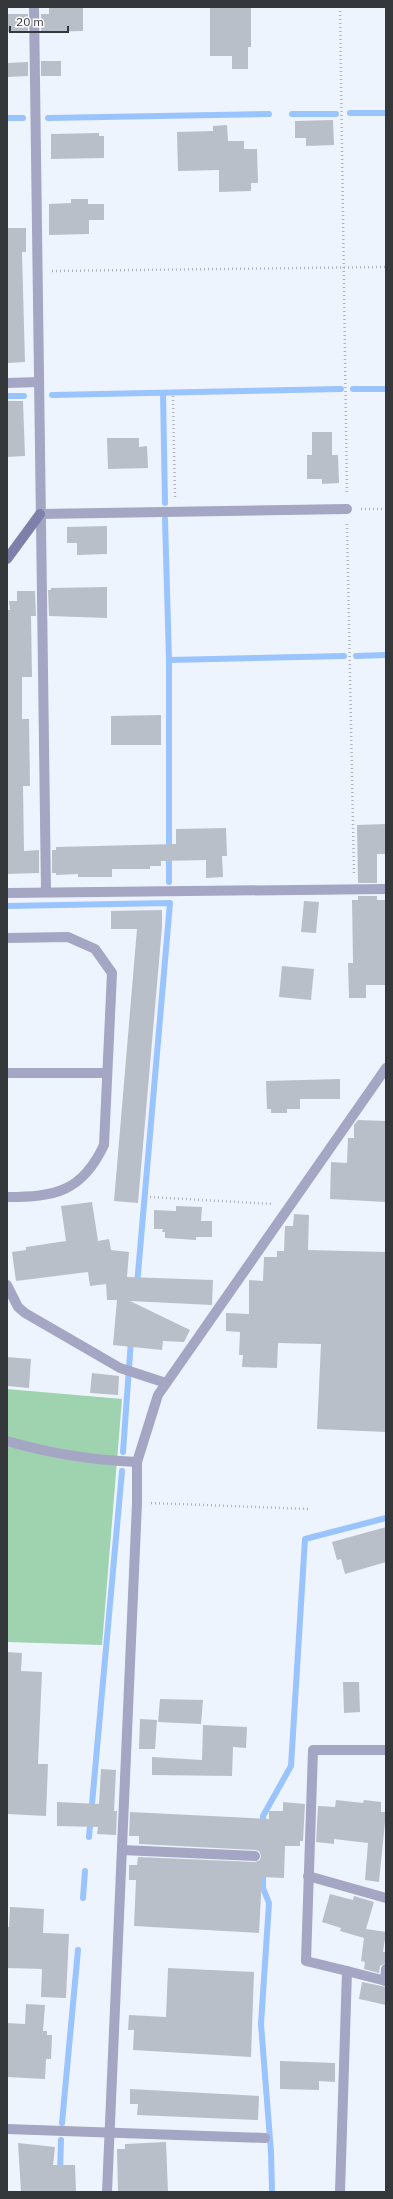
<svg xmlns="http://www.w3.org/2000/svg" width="393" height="2199" font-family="'IBM Plex Sans',sans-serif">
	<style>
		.green { fill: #9fd2af }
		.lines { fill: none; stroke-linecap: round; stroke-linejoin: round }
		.stream { stroke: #9ac4fe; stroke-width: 6 }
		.building { fill: #b9bfc8 }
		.path { stroke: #afb4bc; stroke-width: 2.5; stroke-dasharray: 1 3; stroke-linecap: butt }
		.lane { stroke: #a4a6c3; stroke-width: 10 }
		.street { stroke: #a4a6c3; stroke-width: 10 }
		.secondary { stroke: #7f80aa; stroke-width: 10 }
	</style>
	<rect width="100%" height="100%" fill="#eef4fe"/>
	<path class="green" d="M7,1389L122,1399L102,1645L7,1642Z"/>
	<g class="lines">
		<g class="stream">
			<path d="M350,113H386"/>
			<path d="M292,114H336"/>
			<path d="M7,118H23"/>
			<path d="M48,118L269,114"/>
			<path d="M353,389H386"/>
			<path d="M163,393L165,503"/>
			<path d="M52,395L341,389"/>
			<path d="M7,396H24"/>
			<path d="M165,519L169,660"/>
			<path d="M356,656L386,655"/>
			<path d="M169,882V660L344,656"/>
			<path d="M7,906L170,903L137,1285"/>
			<path d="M123,1452L131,1340"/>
			<path d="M263,1826V1816L291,1766L305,1539L386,1518"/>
			<path d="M89,1837L122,1471"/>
			<path d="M263,1869V1888L269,1903L261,2024L271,2152L272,2192"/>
			<path d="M83,1898L85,1871"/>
			<path d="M62,2123L78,1950"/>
			<path d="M60,2172L61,2140"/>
		</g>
	</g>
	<g class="building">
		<path d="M49,7H83V31L41,32V14H49Z"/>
		<path d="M210,7H251V47H248V69H232V56H210Z"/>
		<rect x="7" y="14" width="21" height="18"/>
		<rect x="41" y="61" width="20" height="15"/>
		<path d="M28,62V76L7,77V63Z"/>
		<path d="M333,120L334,145L306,146V138H295V121Z"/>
		<path d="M227,125L228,141H244V149H257L258,183H251V191L219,192V170L178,171L177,132L213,131V126Z"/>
		<path d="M99,133V136H104V158L51,159V134Z"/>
		<path d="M71,199H88V204H104V220H89V234L49,235V204L71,203Z"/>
		<path d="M7,228H26V252H22L25,362L7,363Z"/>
		<path d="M7,401H23L25,456L7,457Z"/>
		<path d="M312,432H332V455H338L339,483L322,484V479H307V455H312Z"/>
		<path d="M107,438H139V447L147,446L148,468L108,469Z"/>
		<path d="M107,526V554L77,555V543H67V527Z"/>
		<path d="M107,587V618L49,616L48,590H51V588Z"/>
		<path d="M17,591H35L36,616H31L32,677H22V719H29L30,786H23L24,851L39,850V873L7,874V610H10L9,601H17Z"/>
		<path d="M161,715V745H111V716Z"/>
		<path d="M386,824V854H377V883H358L357,825Z"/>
		<path d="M226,828L227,856H222L223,877L206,878V860L161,861V866H150V869H112V877H78V874L56,875V873H52V850H56V847L176,844V829Z"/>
		<path d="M358,896H377V900H386V985H366V998H349L348,963H353L352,900H358Z"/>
		<path d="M304,901L319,902L316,933L301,932Z"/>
		<path d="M162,910V927L138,1203L114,1201L137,929H111V911Z"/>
		<path d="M282,966L314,969L311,1000L279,997Z"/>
		<path d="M340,1079V1099H300V1109H287V1113H271V1109H267L266,1081Z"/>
		<path d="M358,1120L386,1121V1202L330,1199L331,1162L347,1163L348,1138H354V1125Z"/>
		<path d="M92,1202L98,1241L109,1239L111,1250L129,1252L127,1277L213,1280L212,1305L130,1301L190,1330L184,1342L163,1341L162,1350L113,1345L117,1300H107L106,1284L90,1286L88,1272L16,1281L12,1252L26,1250V1247L66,1241L61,1206Z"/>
		<path d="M176,1206L202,1207L201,1221H212V1237H196V1240L165,1238V1232H162L163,1229H154V1210L176,1211Z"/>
		<path d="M294,1214L309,1215L308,1250L386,1252V1432L317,1429L321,1344L278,1343L277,1368L242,1367L243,1355H239L240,1332L226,1331V1313L249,1314V1280L263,1281L264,1257H277V1251H284L285,1226H293Z"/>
		<path d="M7,1357L31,1359L29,1388L7,1386Z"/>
		<path d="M92,1373L119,1376L118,1395L90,1393Z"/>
		<path d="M386,1527V1562L345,1574L341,1559L337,1560L332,1542Z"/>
		<path d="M7,1652L22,1653L21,1671L42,1672L38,1764H48L46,1816L7,1814Z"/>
		<path d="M343,1682H359L360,1712L344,1713Z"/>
		<path d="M160,1699L203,1700L201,1724L158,1722Z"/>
		<path d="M140,1719L157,1720L155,1749H139Z"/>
		<path d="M203,1725L247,1727L246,1748L233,1747L232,1776L152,1775V1757L202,1760Z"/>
		<path d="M101,1769L116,1770L114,1811H117L116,1835L97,1834L98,1827L57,1826V1802L99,1804Z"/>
		<path d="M336,1800L363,1803L364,1800L381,1802V1812H386L379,1882L365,1880L368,1843L334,1839V1844L316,1842L318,1806L335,1807Z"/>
		<path d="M283,1802L305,1804L303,1841H300V1846H285L284,1878L262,1877L259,1933L134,1926L136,1880H129V1865H137L138,1857L255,1862L260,1860L261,1856L259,1851L255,1850L139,1844V1836H129L130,1812L269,1819V1811H283Z"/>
		<path d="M330,1894L353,1900L354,1896L374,1902L366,1929L386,1932L383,1952H386V1963L380,1966L379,1973L364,1969L365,1962L361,1961L364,1938L340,1931L341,1928L322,1922Z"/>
		<path d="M10,1907L44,1909L43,1933L69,1934L66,1998L41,1997L42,1969L7,1968V1927H9Z"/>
		<path d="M168,1968L254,1972L251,2057L133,2050L134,2030H128L129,2015L166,2017Z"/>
		<path d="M362,1982L386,1987V2005L359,1999Z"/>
		<path d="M26,2004L45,2005L43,2031H47V2035H52L51,2059H46L45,2079L7,2077V2023L25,2024Z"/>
		<path d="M280,2061L335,2063V2082L319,2081V2090L280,2089Z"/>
		<path d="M130,2089L259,2096L258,2120L137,2115L138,2104H130Z"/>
		<path d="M166,2142L168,2192H118L117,2149H125V2144Z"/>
		<path d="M18,2143L55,2147L53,2165H75L76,2192H21Z"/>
	</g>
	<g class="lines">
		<g class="path">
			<path d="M340,7L347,495"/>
			<path d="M52,271L386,267"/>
			<path d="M173,396L175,497"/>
			<path d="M361,509H386"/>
			<path d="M347,524L354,874"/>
			<path d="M150,1197L273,1204"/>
			<path d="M151,1503L309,1509"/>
		</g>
		<g class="lane">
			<path d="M7,938L68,937L95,949L112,973L104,1145C82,1192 55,1197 7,1197"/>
			<path d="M7,1073H107"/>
			<path d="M7,1285L18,1307L25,1313L120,1368L166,1383"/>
			<path d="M7,1441C51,1454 91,1460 137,1462"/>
			<path d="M122,1850L255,1856"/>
		</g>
		<g class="street">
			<path d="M34,7L46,892"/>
			<path d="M7,383L39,382"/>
			<path d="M40,514L347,509"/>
			<path d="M7,893L386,889"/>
			<path d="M308,1876L386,1898"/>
			<path d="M347,1971L386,1981"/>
			<path d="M385,1981L386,1969"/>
			<path d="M7,2129L265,2138"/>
			<path d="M107,2192L137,1503V1462L158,1395L386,1068"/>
			<path d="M340,2192L347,1971L306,1961L313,1750H386"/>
		</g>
		<path class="secondary" d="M7,559L40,514"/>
	</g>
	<rect width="393" height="2199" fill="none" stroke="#35383b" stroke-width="16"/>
	<path d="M10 26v6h58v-6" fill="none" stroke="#35383b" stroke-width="2"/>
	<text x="16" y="26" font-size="12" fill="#35383b" stroke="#ffffff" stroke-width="3" paint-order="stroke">20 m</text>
</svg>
